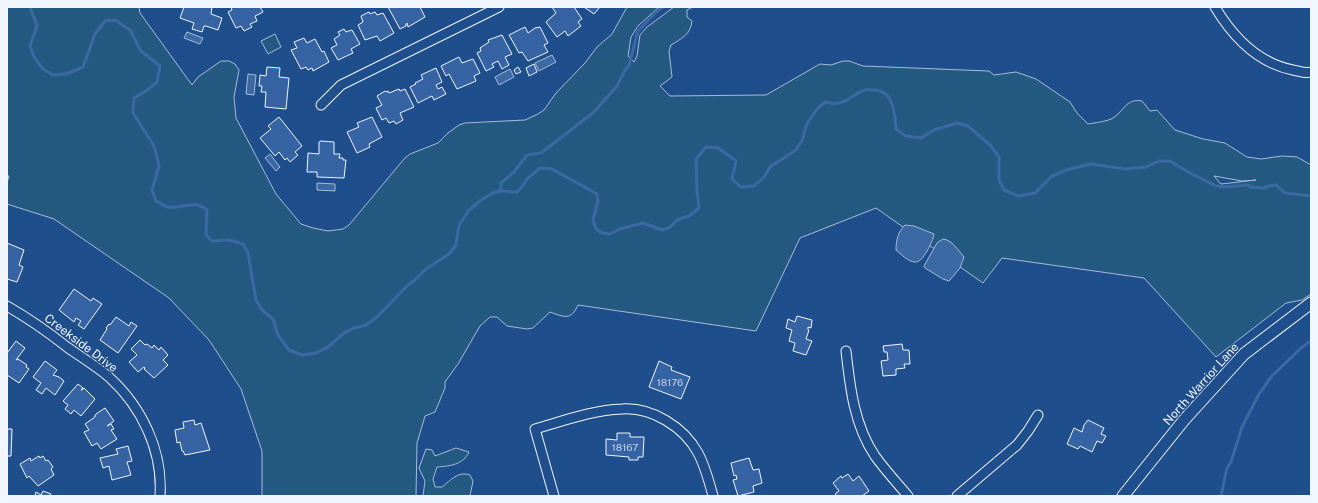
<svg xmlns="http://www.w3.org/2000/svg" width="1318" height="503" font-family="'Public Sans',sans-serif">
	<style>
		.green { fill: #245a82; stroke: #a8bbd7; fill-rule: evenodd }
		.water { fill: #3b69a3; stroke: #a8bbd7 }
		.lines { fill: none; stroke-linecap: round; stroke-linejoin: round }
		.stream { stroke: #3b69a3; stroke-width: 3 }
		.building { fill: #3563a3; stroke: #f2f6ff }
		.minor-casing { stroke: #f2f6ff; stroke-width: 11 }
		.tertiary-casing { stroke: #f2f6ff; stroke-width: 13 }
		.minor { stroke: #1f4e8c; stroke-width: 9 }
		.tertiary { stroke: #1f4e8c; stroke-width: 11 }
		.labels { text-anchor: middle; stroke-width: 3; stroke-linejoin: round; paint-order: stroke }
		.number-label { font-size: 10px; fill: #c3d1e8 }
		.street-label { font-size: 12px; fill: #f2f6ff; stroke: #1f4e8c }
	</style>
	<rect width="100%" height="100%" fill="#1f4e8c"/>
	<g class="green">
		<path d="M7,7H139L140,13L192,85L198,77L221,61H229L235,64L239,70L234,97L236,118L276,194L301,224L313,228L328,231L343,229L349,225L404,159L410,154L438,143L448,133L459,125L465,123L525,120L538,114L544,110L556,93L585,63L597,47L612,34L627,7H659L638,26L631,37L628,56L634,62L637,56L640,35L647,27L674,7H693L687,10V17L692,21C691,34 681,39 671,45L669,51L672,77L660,86L670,96L766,95L820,64L831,65L843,61H849L863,66L989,71L994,75L1016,72L1036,79L1070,102L1077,113L1088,124C1094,123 1109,121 1113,118C1124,111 1126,98 1142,101L1150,111L1157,110L1175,130L1203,139L1225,143L1247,157L1261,159L1282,156L1297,157L1311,165V294L1302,300L1286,303L1216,357L1144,278L1002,258L983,283L876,208L800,238L756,331L578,305C571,321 564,317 550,312L533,328L527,329L507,326L497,317H490L480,326L458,364L445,382V388L435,412L425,416L417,443L416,496H262V451L241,389L209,340L169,298L54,219L7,204V183L9,176H7ZM1214,176L1242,181L1256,180L1221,184Z"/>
		<path d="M275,34L281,47L268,54L261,41Z"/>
		<path d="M456,448L469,452C463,465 450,466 437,467L433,479L435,487H442C451,480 458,471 470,475L473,481L470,496H423L425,481L419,468L426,449L432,450L435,456Z"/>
	</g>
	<g class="water">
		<path d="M187,32L203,38L200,44L184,38Z"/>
		<path d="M552,55L556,62L539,71L535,63Z"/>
		<path d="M510,69L514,77L499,85L495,77Z"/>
		<path d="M248,74L256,75L254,95L246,94Z"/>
		<path d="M270,154L280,167L276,171L265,158Z"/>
		<path d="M317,183L335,184V191L317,190Z"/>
		<path d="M905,225L914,226L934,234C933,241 923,263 915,262C908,262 901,254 896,250C896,240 898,232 905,225Z"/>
		<path d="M943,239C952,240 958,250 964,257L960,268L949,281L943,279L925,268L924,266L937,243Z"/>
	</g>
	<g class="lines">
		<g class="stream">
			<path d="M30,7L37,26L30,46L34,57L43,69L53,75L66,74L83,67L95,34L105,21L115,20L130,30L141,51L160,66L157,82L146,91L134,98L133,113L154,146L159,166L152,190L156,201C159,202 164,206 168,207C182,209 193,199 207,210L206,235L212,241L229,240L243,244L248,253L256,300L262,310L273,319L278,335L289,350L302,355L316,353L328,347L344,333L354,328L366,325L377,317L408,285L415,280L426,269L449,254L456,245L459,225L469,210L481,200L495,192L501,191L517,192L522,187L527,179L540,168L552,169L597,194L598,201L593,220L596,229L602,233L610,234L620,229L643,223L662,230L670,227L677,220L689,216L699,208L697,191L696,159L706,147L718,148L736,161L732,179L741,187L754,186L765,176L770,167L796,150L803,139L805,129L808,122L818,108L825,102C829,103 834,104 838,103C846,103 855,94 862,91C866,89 871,90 875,90C894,91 895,115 896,129L906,136L921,138L934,130L957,123L968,126L990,145L999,157V180L1004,190L1018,196L1035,193L1052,176L1066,170L1091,164L1125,169L1146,167L1159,161H1170L1192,174L1216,186L1225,187L1248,185L1250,187L1264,188L1269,186L1276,185L1285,193L1311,196"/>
			<path d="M501,191V183L514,172L527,155L541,153L594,112L617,86L625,70L629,65L638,31L656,12L663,7"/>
			<path d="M1221,496L1227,468L1231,462L1242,427L1259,394L1272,376L1301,348L1311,341"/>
		</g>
	</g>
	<g class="building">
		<path d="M184,7H212L211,14L222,18L218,30L206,26H204L202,32L192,29L194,23L180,18Z"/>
		<path d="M231,7H260L263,12L255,16L257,21L250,24L252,27L244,31L241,26L236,28L228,12L232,10Z"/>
		<path d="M388,7H420L425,17L408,27L407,23L406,24V26L400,29Z"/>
		<path d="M552,7H574L582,19L578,22L581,26L568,36L565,31L557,37L546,22L556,13Z"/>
		<path d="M584,7H600L594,14Z"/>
		<path d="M369,12L370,14L375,12L377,15L383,13L394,33L380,41L377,36L365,40L358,25L363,22L361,16Z"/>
		<path d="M525,27L528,33L535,28L540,27L548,43L544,45L548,52L528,61L522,52L519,53L509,35Z"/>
		<path d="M344,29L346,32L352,30L360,44L351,49L353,53L338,60L331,48L337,45L334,39L340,35L338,32Z"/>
		<path d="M502,35L512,54L505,57L509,65L502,69L498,61L492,64L494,67L486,71L477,53L481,51L480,48L489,42L488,40Z"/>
		<path d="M304,38L307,43L315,39L322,52L324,51L329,62L313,71L312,68L308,70L306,67L301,69L291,50L297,48L294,42Z"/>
		<path d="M459,57L462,63L473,59L480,73L474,76L476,81L457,89L449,74L446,76L441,66Z"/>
		<path d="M534,64L537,72L529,76L526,68Z"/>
		<path d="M267,67L280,68L279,77L289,78L286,109L265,107L266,92H261L262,86H259L260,75L266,76Z"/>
		<path d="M518,67L521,72L516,74L514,70Z"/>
		<path d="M436,68L442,82L436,85L438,89L442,87L446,94L434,100L432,96L418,103L410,87L416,84L415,83L423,79L421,75Z"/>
		<path d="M399,89L400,91L405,89L414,107L400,113L403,120L396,124L394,121L389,123L386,118L382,120L376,108L382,105L377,96L385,91L386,92L388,91L389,93Z"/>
		<path d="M279,117L302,146L295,152L298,155L290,162L287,158L285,160L279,152L275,156L260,138L271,129L268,126Z"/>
		<path d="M372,117L382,137L369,144L370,147L357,153L347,132L359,127L357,123Z"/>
		<path d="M321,141L334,142V154H340L339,158H343V160H346L344,178L317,177V172H307L308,153L319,154V142Z"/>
		<path d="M7,243L24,250L19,265L23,267L17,282L7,279Z"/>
		<path d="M74,289L91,301L93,298L102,304L84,329L78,325L81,321L76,318L74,322L59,310Z"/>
		<path d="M797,316L812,320L811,328L808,327V330H809L806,339L812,341L806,355L793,351L795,343L789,341L792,330L786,328L788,319L795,322Z"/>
		<path d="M116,317L129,326L131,322L137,326L118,353L100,340L107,329L106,328L109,324L110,325Z"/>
		<path d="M140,340L145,345L147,344L152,348L154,345L159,350L161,347L168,355L163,360L168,365L154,378L144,369L145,368L144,367L138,372L129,362L137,355L131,349Z"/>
		<path d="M16,341L25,348L16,360L18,359L27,365L26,367L29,369L19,383L7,375V353Z"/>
		<path d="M902,344L903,350H909L910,364H904L905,368L896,369V375L883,376L881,361L888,360L887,352H884L883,346Z"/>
		<path d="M45,361L57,370L53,375L59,377L64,381L55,395L46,388L42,394L36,390L41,383L33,377Z"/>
		<path d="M659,361L672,367L671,370L690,377L681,399L649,387Z"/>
		<path d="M78,384L83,388L81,390H82L84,388L95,399L81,416L74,410L71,414L65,409L68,405L63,401Z"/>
		<path d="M105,408L114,421L107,426L111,424L114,429L111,430L117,439L101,449L97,443L92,446L84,432L89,430L85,424L95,417V416L96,414Z"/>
		<path d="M194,420L195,425L201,423L210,450L185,455L183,451H182L180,442L177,443L175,430L184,428L183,422Z"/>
		<path d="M1088,420L1104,428L1101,434L1106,436L1102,443L1097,441L1092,452L1080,446L1078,449L1067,444L1074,428L1082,432L1084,425Z"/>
		<path d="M7,429H12L11,456H7Z"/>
		<path d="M617,433H630V437H644L643,457H638V460H629V457L606,455V439L617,440Z"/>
		<path d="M128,446L132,461L127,462L131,475L112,480L109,466L103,468L100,458L118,454L116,449Z"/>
		<path d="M39,456L40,458L43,456L46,461L48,460L53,467L51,469L54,475L38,486L29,476L27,478L20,464L30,458L31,461Z"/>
		<path d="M749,458L753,470L759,469L762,483L753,486L754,492L738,496L733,480L737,479L736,475L734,476L731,463Z"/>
		<path d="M848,474L853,481L859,476L869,491L862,496H837L835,494L839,491L833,483L841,476L842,478Z"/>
		<path d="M43,491L51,494L50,496H35L36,492L41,495Z"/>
	</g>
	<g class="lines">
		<defs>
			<g id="minor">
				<path d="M1215,7C1233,37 1257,63 1293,70C1299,71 1305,74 1311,72"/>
				<path d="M321,105L341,85L499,7"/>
				<path d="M7,306C28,318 48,332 67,347C81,357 96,366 109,377C142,407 163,451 160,496"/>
				<path d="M846,351C850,387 854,425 875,456C885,470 897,483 908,496"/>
				<path d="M554,496L535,429C563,421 593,410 622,409C652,407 684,427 698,453C705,466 709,481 713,496"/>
				<path d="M957,496L1017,445L1028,431L1038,415"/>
			</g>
			<path id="tertiary" d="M1123,496L1184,420L1244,354L1311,303"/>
		</defs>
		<use href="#minor" class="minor-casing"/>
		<use href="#tertiary" class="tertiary-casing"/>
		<use href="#minor" class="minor"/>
		<use href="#tertiary" class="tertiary"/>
	</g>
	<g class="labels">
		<g class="number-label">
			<text x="670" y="386">18176</text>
			<text x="625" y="451">18167</text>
		</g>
		<g class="street-label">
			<text transform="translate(81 343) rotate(37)" y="4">Creekside Drive</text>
			<text transform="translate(1201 384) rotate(-48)" y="4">North Warrior Lane</text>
		</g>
	</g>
	<rect width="1318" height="503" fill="none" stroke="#f2f6ff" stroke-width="16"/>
</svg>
